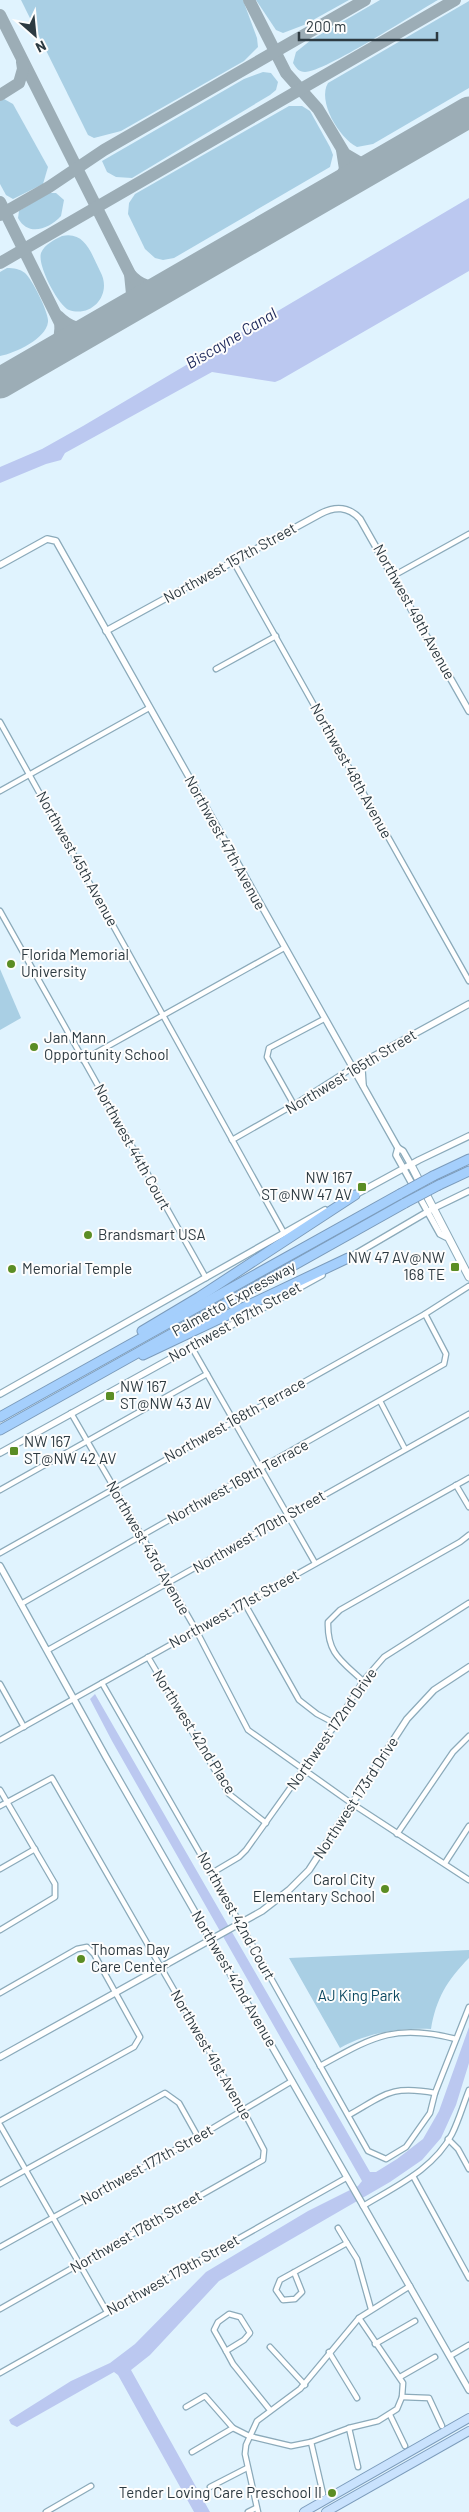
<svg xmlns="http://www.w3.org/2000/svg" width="469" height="2512" font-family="Barlow,sans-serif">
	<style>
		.green { fill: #a9cfe4 }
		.water { fill: #bbc8f0 }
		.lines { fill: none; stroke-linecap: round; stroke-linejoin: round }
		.taxiway { stroke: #9cadb6; stroke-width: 12 }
		.runway { stroke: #9cadb6; stroke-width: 31 }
		.minor-casing { stroke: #8baaba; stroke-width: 7 }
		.tertiary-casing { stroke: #8baaba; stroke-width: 8 }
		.secondary-casing { stroke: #8baaba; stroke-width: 9 }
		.primary-casing { stroke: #7b9bbb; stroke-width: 10 }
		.motorway-casing { stroke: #7b9bbb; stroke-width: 11 }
		.minor { stroke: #fff; stroke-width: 4.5 }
		.tertiary { stroke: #fff; stroke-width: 5.5 }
		.secondary { stroke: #fff; stroke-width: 7 }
		.primary { stroke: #c9e2fd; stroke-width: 8 }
		.motorway { stroke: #a5cffc; stroke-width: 9 }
		.motorway-bridge-casing { stroke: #7b9bbb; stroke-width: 11; stroke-linecap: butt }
		.motorway-bridge { stroke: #a5cffc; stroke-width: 9 }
		.poi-dot { fill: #5b8d24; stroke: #fdfdfd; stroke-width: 2 }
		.labels { text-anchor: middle; stroke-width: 4; stroke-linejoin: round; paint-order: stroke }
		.street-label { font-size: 15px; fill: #2d3a41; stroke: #fdfdfd }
		.poi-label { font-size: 15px; fill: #2d3a41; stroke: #fdfdfd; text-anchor: start }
		.park-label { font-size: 15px; fill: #0d4961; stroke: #fdfdfd }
		.water-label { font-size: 16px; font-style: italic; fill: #202b5c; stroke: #fdfdfd }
	</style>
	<rect width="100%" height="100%" fill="#e0f3fe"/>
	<g class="green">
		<path d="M21,0H243L257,38L258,47L244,61L121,131L94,138L88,135Z"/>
		<path d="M256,0H349L304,25L283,33L276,30Z"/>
		<path d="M380,0H438C415,13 325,72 305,72C299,72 296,68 293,63L296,52L311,40Z"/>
		<path d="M469,1V88L373,144L357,147C339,138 317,101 328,83Z"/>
		<path d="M263,72L271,73L278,82L276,90L270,95L132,178L116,177L107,172L102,161L244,79Z"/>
		<path d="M4,99L13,104L48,167L43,184L13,199L6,195L0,184V101Z"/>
		<path d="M289,106H302L310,111L330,147L333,155L330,167L174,258L163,260L155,258L145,249L128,214L129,203L135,194Z"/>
		<path d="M48,193H56L64,200L61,216C49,229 28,237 18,218L19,211Z"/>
		<path d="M62,236C85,231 91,253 100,271C113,294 92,318 69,310C58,305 37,265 41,253C45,244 54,240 62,236Z"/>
		<path d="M7,268C14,268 20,269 25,273C32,279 49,313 48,322C46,339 15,353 0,356V272Z"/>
		<path d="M0,969L21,1018L0,1030Z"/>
		<path d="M469,1950V1958C447,1980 436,1999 431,2029C399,2028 369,2032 340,2048L289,1958Z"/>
	</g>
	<g class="water">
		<path d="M469,198V271L280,380L275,382L212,372L65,453L61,460L46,464L0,483V467L42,449L83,426Z"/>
		<path d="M95,1694L370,2172H376L397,2159L423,2139L439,2111L469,2027V2063L456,2105L441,2138L422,2160L390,2182L219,2281L150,2355L131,2370L210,2512H194L118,2375L114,2372L17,2427L11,2424L9,2420L71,2381L110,2363L135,2344L206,2272L308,2211L358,2186L362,2181L112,1741L90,1699Z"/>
	</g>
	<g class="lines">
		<g class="taxiway">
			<path d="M249,0L286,73L318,109L345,154L362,164H378"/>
			<path d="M0,15L130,274L132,294L123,312"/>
			<path d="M0,95L19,83L23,69L22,62"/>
			<path d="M335,189L345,169L342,150"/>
			<path d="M0,202L60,323C62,339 56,347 45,357"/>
			<path d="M0,215L49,187L104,150L365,0"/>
			<path d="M0,263L455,0"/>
			<path d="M130,274C140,286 152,288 166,287"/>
			<path d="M58,316C69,327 79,330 95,328"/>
			<path d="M0,373H14L23,370"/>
		</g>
		<path class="runway" d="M0,383L469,112"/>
		<defs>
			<g id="minor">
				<path d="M233,561L469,981"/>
				<path d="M393,576L469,534"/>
				<path d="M216,669L276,636"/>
				<path d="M0,722L284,1233"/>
				<path d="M0,791L149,708"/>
				<path d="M0,911L206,1278"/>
				<path d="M83,1060L284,948"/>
				<path d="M294,1105L267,1057L269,1048L324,1019"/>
				<path d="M232,1140L297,1103L352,1068"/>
				<path d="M191,1346L315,1563"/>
				<path d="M380,1401L405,1449"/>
				<path d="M71,1413L196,1630L248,1730L351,1803L469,1880"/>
				<path d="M456,1485L469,1507"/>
				<path d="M0,1490L207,1374"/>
				<path d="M0,1553L425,1314L469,1286"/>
				<path d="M21,1604L444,1364L446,1354L425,1314"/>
				<path d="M245,1604L299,1700L317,1714L336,1724"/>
				<path d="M48,1650L469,1414"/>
				<path d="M148,1657L229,1794L266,1823"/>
				<path d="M363,1681C342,1661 327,1654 328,1622L340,1610L460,1542L469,1535"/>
				<path d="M102,1683L236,1916L368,2151L386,2159L406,2147L430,2113L435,2093L469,2007"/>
				<path d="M0,1684L24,1727"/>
				<path d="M0,1740L469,1478"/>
				<path d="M0,1790L55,1884V1897L0,1930"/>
				<path d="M0,1806L52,1778L243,2110L264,2150L263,2160L0,2309"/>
				<path d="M397,1834L453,1752L469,1736"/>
				<path d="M445,1863L469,1826"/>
				<path d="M0,1869L35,1849"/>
				<path d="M212,1873L239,1857L246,1850L336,1724L363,1681L384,1657L469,1603"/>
				<path d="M0,1993L77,1949L87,1947L94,1954L140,2037L134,2047L0,2121"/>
				<path d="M320,2066C373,2037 394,2023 456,2039"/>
				<path d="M349,2115C386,2094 391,2085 435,2093"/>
				<path d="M0,2125L107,2312"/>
				<path d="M448,2139L458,2149L469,2169"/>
				<path d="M413,2176L469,2278"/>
				<path d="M0,2184L165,2093L179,2103L198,2137"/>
				<path d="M363,2206C396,2186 434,2169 452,2134C459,2120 463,2105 469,2090"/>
				<path d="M338,2228L347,2243"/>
				<path d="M0,2247L198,2137L292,2081"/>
				<path d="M294,2272L302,2292L295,2299L283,2300L276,2290L280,2280L347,2243L357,2259L371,2309"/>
				<path d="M229,2314L240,2317L250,2333L244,2340L226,2351L214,2330L218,2322Z"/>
				<path d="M375,2344L415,2321"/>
				<path d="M270,2347L305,2385"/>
				<path d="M226,2351L233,2364L270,2410"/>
				<path d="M329,2352L357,2398"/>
				<path d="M450,2356L469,2345"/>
				<path d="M0,2373L346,2178"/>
				<path d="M400,2377L435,2357"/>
				<path d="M402,2397L429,2398L442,2426"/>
				<path d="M186,2407L205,2396L233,2428L249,2436L291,2446L311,2442L349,2428L378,2421L397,2409L402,2397L403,2383L359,2318"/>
				<path d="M390,2415L405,2446"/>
				<path d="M349,2428L358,2467"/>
				<path d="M311,2442L323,2494"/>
				<path d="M192,2452L233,2428"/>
				<path d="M210,2487L247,2468"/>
				<path d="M46,2512L91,2486"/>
				<path d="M248,2512L256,2508"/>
				<path d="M258,2512L245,2454L246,2445L257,2421L300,2389L359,2318L410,2286"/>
			</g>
			<g id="tertiary">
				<path d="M0,565L47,539L56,541L398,1148L403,1151L411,1165"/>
				<path d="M106,631L320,514C335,506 348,506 360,519L469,711"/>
				<path d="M352,1068L469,1004"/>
				<path d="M363,1085L362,1070L367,1060"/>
				<path d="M398,1148L396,1155L440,1234L446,1237"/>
				<path d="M353,1196L419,1160L469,1136"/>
				<path d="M347,1259L434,1208L469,1191"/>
				<path d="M0,1394L325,1210"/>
				<path d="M0,1453L322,1275"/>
				<path d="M0,1566L106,1757L469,2390"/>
				<path d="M0,2057L262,1911L289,1890L309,1870L407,1719L434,1690L469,1667"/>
			</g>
			<path id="secondary" d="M411,1165L469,1277"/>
			<g id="primary">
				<path d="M304,2512L469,2418"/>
				<path d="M326,2512L469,2431"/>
			</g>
			<g id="motorway">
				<path d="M433,1176L469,1159"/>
				<path d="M439,1185L469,1171"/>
				<path d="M142,1331L199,1297L355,1195"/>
				<path d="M143,1355L348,1258"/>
				<path d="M0,1417L400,1194"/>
				<path d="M0,1430L405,1203"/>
			</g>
		</defs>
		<use href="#minor" class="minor-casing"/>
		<use href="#tertiary" class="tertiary-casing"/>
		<use href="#secondary" class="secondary-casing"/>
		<use href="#primary" class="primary-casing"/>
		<use href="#motorway" class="motorway-casing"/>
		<use href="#minor" class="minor"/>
		<use href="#tertiary" class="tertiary"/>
		<use href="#secondary" class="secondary"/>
		<use href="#primary" class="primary"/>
		<use href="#motorway" class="motorway"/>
		<defs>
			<g id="motorway-bridge">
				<path d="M400,1194L433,1176"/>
				<path d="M405,1203L439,1185"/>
			</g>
		</defs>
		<use href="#motorway-bridge" class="motorway-bridge-casing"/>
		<use href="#motorway-bridge" class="motorway-bridge"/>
	</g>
	<g class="poi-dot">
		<circle cx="11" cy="964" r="5"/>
		<circle cx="34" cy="1047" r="5"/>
		<rect x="357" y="1182" width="10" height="10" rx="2.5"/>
		<circle cx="88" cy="1235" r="5"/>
		<rect x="450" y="1262" width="10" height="10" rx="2.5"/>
		<circle cx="12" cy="1269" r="5"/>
		<rect x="105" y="1391" width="10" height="10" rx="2.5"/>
		<rect x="9" y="1446" width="10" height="10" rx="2.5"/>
		<circle cx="385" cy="1889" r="5"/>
		<circle cx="81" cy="1959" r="5"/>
		<circle cx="332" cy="2493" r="5"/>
	</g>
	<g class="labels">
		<g class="street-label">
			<text transform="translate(230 563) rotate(-29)" y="5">Northwest 157th Street</text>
			<text transform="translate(414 612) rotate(61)" y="5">Northwest 49th Avenue</text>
			<text transform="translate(351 771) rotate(61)" y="5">Northwest 48th Avenue</text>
			<text transform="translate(225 843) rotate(61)" y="5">Northwest 47th Avenue</text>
			<text transform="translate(77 859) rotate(61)" y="5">Northwest 45th Avenue</text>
			<text transform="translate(351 1072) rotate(-31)" y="5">Northwest 165th Street</text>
			<text transform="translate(132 1147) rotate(61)" y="5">Northwest 44th Court</text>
			<text transform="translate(234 1299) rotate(-29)" y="5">Palmetto Expressway</text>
			<text transform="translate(235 1322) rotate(-29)" y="5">Northwest 167th Street</text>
			<text transform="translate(235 1420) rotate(-29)" y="5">Northwest 168th Terrace</text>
			<text transform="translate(238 1482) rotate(-29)" y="5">Northwest 169th Terrace</text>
			<text transform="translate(259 1532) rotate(-30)" y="5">Northwest 170th Street</text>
			<text transform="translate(148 1548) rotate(60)" y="5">Northwest 43rd Avenue</text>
			<text transform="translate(234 1609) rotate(-29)" y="5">Northwest 171st Street</text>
			<text transform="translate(332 1729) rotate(-55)" y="5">Northwest 172nd Drive</text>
			<text transform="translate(194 1732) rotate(58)" y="5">Northwest 42nd Place</text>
			<text transform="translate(356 1798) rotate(-57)" y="5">Northwest 173rd Drive</text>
			<text transform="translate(236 1916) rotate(61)" y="5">Northwest 42nd Court</text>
			<text transform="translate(234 1979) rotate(60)" y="5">Northwest 42nd Avenue</text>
			<text transform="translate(211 2055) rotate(60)" y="5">Northwest 41st Avenue</text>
			<text transform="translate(147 2165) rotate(-29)" y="5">Northwest 177th Street</text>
			<text transform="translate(136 2232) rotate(-30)" y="5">Northwest 178th Street</text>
			<text transform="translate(173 2275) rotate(-29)" y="5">Northwest 179th Street</text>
		</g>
		<g class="poi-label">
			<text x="21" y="960">Florida Memorial<tspan x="21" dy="17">University</tspan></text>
			<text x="44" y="1043">Jan Mann<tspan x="44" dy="17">Opportunity School</tspan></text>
			<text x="352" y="1183" text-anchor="end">NW 167<tspan x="352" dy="17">ST@NW 47 AV</tspan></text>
			<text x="98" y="1240">Brandsmart USA</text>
			<text x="445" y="1263" text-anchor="end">NW 47 AV@NW<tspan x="445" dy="17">168 TE</tspan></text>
			<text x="22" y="1274">Memorial Temple</text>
			<text x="120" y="1392">NW 167<tspan x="120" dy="17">ST@NW 43 AV</tspan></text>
			<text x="24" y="1447">NW 167<tspan x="24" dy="17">ST@NW 42 AV</tspan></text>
			<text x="375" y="1885" text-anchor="end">Carol City<tspan x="375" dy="17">Elementary School</tspan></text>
			<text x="91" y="1955">Thomas Day<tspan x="91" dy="17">Care Center</tspan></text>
			<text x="322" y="2498" text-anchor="end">Tender Loving Care Preschool II</text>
		</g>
		<g class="park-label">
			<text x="359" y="2001">AJ King Park</text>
		</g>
		<g class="water-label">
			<text transform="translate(231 338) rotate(-31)" y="6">Biscayne Canal</text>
		</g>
	</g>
	<g transform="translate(35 35) rotate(153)" stroke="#fdfdfd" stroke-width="4" paint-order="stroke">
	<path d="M0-4L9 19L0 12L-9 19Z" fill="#2d3a41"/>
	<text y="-8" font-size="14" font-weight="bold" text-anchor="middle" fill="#2d3a41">N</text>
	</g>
	<path d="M299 32v8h138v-8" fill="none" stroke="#2d3a41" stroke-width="2.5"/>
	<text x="306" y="32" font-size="15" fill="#2d3a41" stroke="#fdfdfd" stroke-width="4" paint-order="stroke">200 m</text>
</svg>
